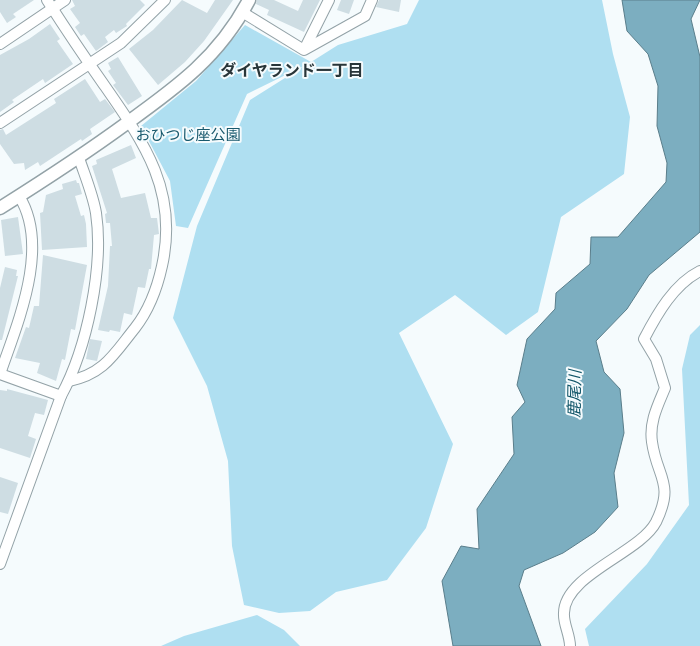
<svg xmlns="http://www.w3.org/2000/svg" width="700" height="646" font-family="'Golos Text','Noto Sans JP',sans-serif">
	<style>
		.green { fill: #afdff1 }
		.water { fill: #7caec0; stroke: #5a7e8b }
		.building { fill: #cedde3 }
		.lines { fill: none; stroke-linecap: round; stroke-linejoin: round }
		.minor-casing { stroke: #93a2a7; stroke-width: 12 }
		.tertiary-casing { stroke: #93a2a7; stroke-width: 15 }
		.minor { stroke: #fff; stroke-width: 10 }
		.tertiary { stroke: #fff; stroke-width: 12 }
		.labels { text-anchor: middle; stroke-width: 4; stroke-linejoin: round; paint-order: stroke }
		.park-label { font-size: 15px; fill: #18596d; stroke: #f5fbfd }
		.neighbourhood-label { font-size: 16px; font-weight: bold; fill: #283539; stroke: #f5fbfd }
		.water-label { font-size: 16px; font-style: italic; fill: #115568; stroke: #f5fbfd }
	</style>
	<rect width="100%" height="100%" fill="#f5fbfd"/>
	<g class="green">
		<path d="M419,0H602L613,54L630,117L624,174L561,217L538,312L506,335L455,295L399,333L453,444L426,528L387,580L336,592L310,611L279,613L244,605L232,546L228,461L207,386L173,318L197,226L250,100L304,66L247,94L188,228L176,226L170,181L141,126L196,81L245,25L311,62L338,45L407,24Z"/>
		<path d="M700,325V646H589L585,629L647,564L689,505L682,369L690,335Z"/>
		<path d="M257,615L284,630L300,646H161L184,636Z"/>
	</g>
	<path class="water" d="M622,0H700L691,19L700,57V232L649,275L627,309L596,341L604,372L620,389L624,433L614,473L618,507L595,532L563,553L524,570L519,586L541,646H453L442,581L461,546L479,549L477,509L514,454L512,417L525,402L517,385L527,339L555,309L556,293L590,264L591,237H618L666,182L667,163L657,126L658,86L648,54L627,31Z"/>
	<g class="building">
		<path d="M0,0H34L13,14L16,17L7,23L0,12Z"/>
		<path d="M72,0H140L145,5L126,24L127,26L116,33L114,30L105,37L108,42L96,51L84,34L81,36L75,27L80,23L70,9L75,6Z"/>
		<path d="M182,0L207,13L215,0H233L204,41L185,62L158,85L129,49L153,30Z"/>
		<path d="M257,0H274L298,11L303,0H320L304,32L267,15L269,10L256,4Z"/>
		<path d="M341,0H354L349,14L337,10Z"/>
		<path d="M379,0H401L399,12L376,7Z"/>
		<path d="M50,24L60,39L57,41L73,64L45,83L43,79L12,100L14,102L0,112V55L29,39Z"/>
		<path d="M118,57L142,96L128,105L113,85L116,83L108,71L111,69L108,63Z"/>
		<path d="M85,79L100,102L105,99L115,112L90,129L92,134L82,141L81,139L40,166L38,162L25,170L24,163L14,164L0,144V130L3,129L6,135L56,103L54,99Z"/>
		<path d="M131,145L136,158L112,169L121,198L145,193L151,218H157L159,234L154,235L151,269H149L145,288L138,287L132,315L124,313L120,332L110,330L109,332L98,330L108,286L110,246H112L110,223H106L105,214L107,213L92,166L97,164L96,160Z"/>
		<path d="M76,180L77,183H79L82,194L75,196L81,216L84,215L86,224L87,247L42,250L40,213L43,212L46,195L63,189L62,184Z"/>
		<path d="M18,217L23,254L5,256L1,220Z"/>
		<path d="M43,255L87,265L75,330L71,329L65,360L62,359L56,381L37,373L40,363L15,358L26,327L29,328L34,306H39Z"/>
		<path d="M5,267L17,270L16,276H18L2,340H0V288Z"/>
		<path d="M90,339L102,341L97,361L86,359Z"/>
		<path d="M7,389L48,400L44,415L35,413L28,436L36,439L30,458L0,448V390L7,391Z"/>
		<path d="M0,477L18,483L8,514L0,512Z"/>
	</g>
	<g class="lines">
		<defs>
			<g id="minor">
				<path d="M47,0C65,28 83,55 102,82C143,141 179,190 162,266C157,289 149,310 135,328C114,354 104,374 69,381"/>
				<path d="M242,12L304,50L365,16L372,0"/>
				<path d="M0,44L65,0"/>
				<path d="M305,48L329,0"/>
				<path d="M0,123L121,43L165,0"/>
				<path d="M0,374C17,324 51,247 19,196"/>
				<path d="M0,374L61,396"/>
				<path d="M0,564L61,396C87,348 104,267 96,213C93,195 85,176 79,158"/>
				<path d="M570,646C570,635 563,623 564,613C564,575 640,553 656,522C675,483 657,478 652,442C649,422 658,405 665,388L656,359L644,339C657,314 674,284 700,271"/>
			</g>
			<path id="tertiary" d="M0,208C43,181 86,153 127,123C177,87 219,57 249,0"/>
		</defs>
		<use href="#minor" class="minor-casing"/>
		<use href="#tertiary" class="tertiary-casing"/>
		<use href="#minor" class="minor"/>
		<use href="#tertiary" class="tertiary"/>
	</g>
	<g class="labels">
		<g class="park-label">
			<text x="188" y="140">おひつじ座公園</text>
		</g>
		<g class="neighbourhood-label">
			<text x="292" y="76">ダイヤランド一丁目</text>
		</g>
		<g class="water-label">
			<text transform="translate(574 394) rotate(-89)" y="6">鹿尾川</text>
		</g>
	</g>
</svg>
